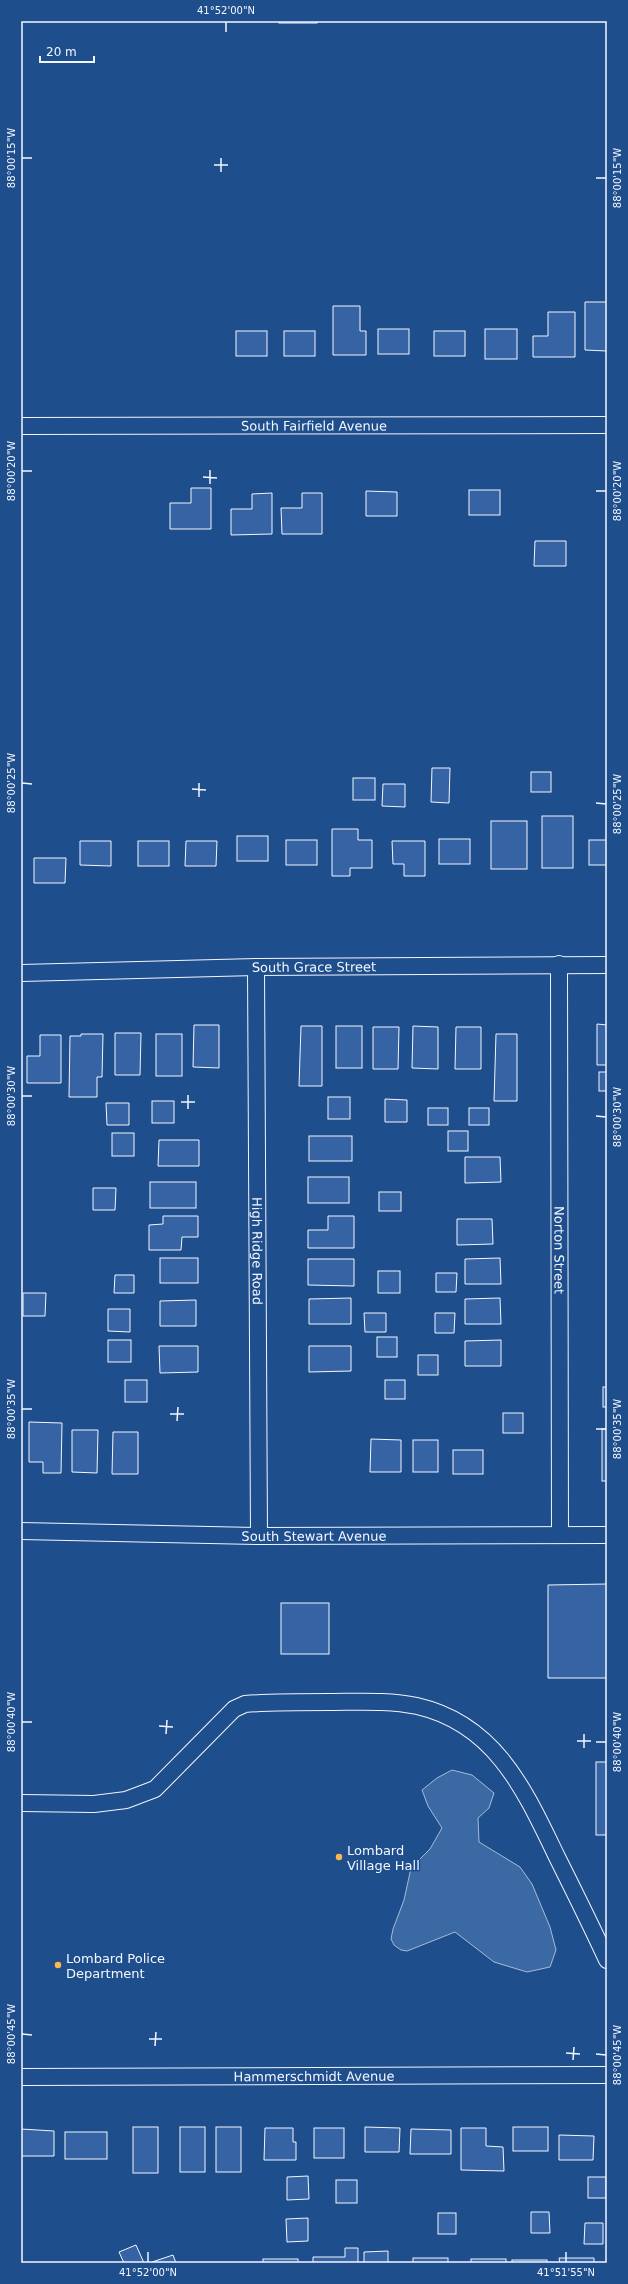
<svg xmlns="http://www.w3.org/2000/svg" width="628" height="2284" font-family="'DejaVu Sans',sans-serif">
	<style>
		.water { fill: #3b69a3; stroke: #a8bbd7 }
		.building { fill: #3563a3; stroke: #f2f6ff }
		.lines { fill: none; stroke-linecap: round; stroke-linejoin: round }
		.minor-casing { stroke: #f2f6ff; stroke-width: 18 }
		.minor { stroke: #1f4e8c; stroke-width: 16 }
		.ticks { fill: none; stroke: #f2f6ff; stroke-width: 1.5 }
		.poi-dot { fill: #ffb74d; stroke: #1f4e8c; stroke-width: 1.5 }
		.labels { text-anchor: middle; stroke-width: 3; stroke-linejoin: round; paint-order: stroke }
		.street-label { font-size: 13px; fill: #f2f6ff; stroke: #1f4e8c }
		.poi-label { font-size: 13px; fill: #f2f6ff; stroke: #1f4e8c; text-anchor: start }
		.neatline { fill: none; stroke: #f2f6ff; stroke-width: 1.5 }
		.ticks-label { font-size: 10px; text-anchor: middle; fill: #f2f6ff }
	</style>
	<rect width="100%" height="100%" fill="#1f4e8c"/>
	<path class="water" d="M452,1770L472,1775L494,1793L489,1808L478,1818L479,1842L520,1867L532,1884L550,1927L556,1950L550,1967L527,1972L494,1962L455,1932L407,1951L401,1950L394,1945L391,1939L393,1929L404,1900L411,1868L430,1849L442,1828L428,1806L422,1790L437,1778Z"/>
	<g class="building">
		<rect x="279" y="21" width="38" height="2"/>
		<path d="M585,302H607V351L585,350Z"/>
		<path d="M333,306H360V331H366V355H333Z"/>
		<path d="M548,312H575V357H533V336H548Z"/>
		<rect x="378" y="329" width="31" height="25"/>
		<rect x="485" y="329" width="32" height="30"/>
		<rect x="236" y="331" width="31" height="25"/>
		<rect x="284" y="331" width="31" height="25"/>
		<rect x="434" y="331" width="31" height="25"/>
		<path d="M191,488H211V529H170V503H191Z"/>
		<rect x="469" y="490" width="31" height="25"/>
		<path d="M366,491L397,492V516H366Z"/>
		<path d="M272,493V534L231,535V509H252V494Z"/>
		<path d="M302,493H322V534H282L281,508H302Z"/>
		<path d="M535,541H566V566H534Z"/>
		<path d="M432,768H450L449,803L431,802Z"/>
		<rect x="531" y="772" width="20" height="20"/>
		<rect x="353" y="778" width="22" height="22"/>
		<path d="M383,784H405V807L382,806Z"/>
		<rect x="542" y="816" width="31" height="52"/>
		<rect x="491" y="821" width="36" height="48"/>
		<path d="M332,829H358V840H372V868H350V876H332Z"/>
		<rect x="237" y="836" width="31" height="25"/>
		<rect x="439" y="839" width="31" height="25"/>
		<rect x="286" y="840" width="31" height="25"/>
		<rect x="589" y="840" width="18" height="25"/>
		<path d="M80,841H111V866L80,865Z"/>
		<rect x="138" y="841" width="31" height="25"/>
		<path d="M186,841H217L216,866H185Z"/>
		<path d="M392,841H425V876H404V864H393Z"/>
		<path d="M34,858H66L65,883H34Z"/>
		<path d="M597,1024L607,1025V1065H597Z"/>
		<path d="M194,1025H219V1068L193,1067Z"/>
		<path d="M301,1026H322V1086H299Z"/>
		<rect x="336" y="1026" width="26" height="42"/>
		<path d="M413,1026L438,1027V1069L412,1068Z"/>
		<path d="M373,1027H399L398,1069H373Z"/>
		<path d="M456,1027H481V1069H455Z"/>
		<path d="M115,1033H141L140,1075H115Z"/>
		<path d="M81,1034H103L102,1077H97V1097H69L70,1036H81Z"/>
		<rect x="156" y="1034" width="26" height="42"/>
		<path d="M496,1034H517V1101H494Z"/>
		<path d="M40,1035H61V1083H27V1056H40Z"/>
		<rect x="599" y="1072" width="8" height="19"/>
		<rect x="328" y="1097" width="22" height="22"/>
		<path d="M385,1099L407,1100V1122H385Z"/>
		<rect x="152" y="1101" width="22" height="22"/>
		<path d="M106,1103H129V1125H107Z"/>
		<rect x="428" y="1108" width="20" height="17"/>
		<rect x="469" y="1108" width="20" height="17"/>
		<rect x="448" y="1131" width="20" height="20"/>
		<rect x="112" y="1133" width="22" height="23"/>
		<rect x="309" y="1136" width="43" height="25"/>
		<path d="M159,1140H199V1166H158Z"/>
		<path d="M465,1157H500L501,1182L465,1183Z"/>
		<rect x="308" y="1177" width="41" height="26"/>
		<rect x="150" y="1182" width="46" height="26"/>
		<path d="M93,1188H116L115,1210H93Z"/>
		<rect x="379" y="1192" width="22" height="19"/>
		<path d="M163,1216H198V1237H182L181,1250H149V1225L163,1224Z"/>
		<path d="M328,1216H354V1248H308V1230H328Z"/>
		<path d="M457,1219H492L493,1244L457,1245Z"/>
		<rect x="160" y="1258" width="38" height="25"/>
		<path d="M500,1258L501,1284H465V1259Z"/>
		<path d="M308,1259H354V1286L308,1285Z"/>
		<rect x="378" y="1271" width="22" height="22"/>
		<path d="M436,1273H457L456,1292H436Z"/>
		<path d="M115,1275H134V1293H114Z"/>
		<path d="M23,1293H46L45,1316H23Z"/>
		<path d="M351,1298V1324H309V1299Z"/>
		<path d="M500,1298L501,1324H465V1299Z"/>
		<path d="M196,1300V1326H160V1301Z"/>
		<path d="M108,1309H130V1332L108,1331Z"/>
		<path d="M364,1313H386V1332H365Z"/>
		<path d="M435,1313H455L454,1333H435Z"/>
		<rect x="377" y="1337" width="20" height="20"/>
		<rect x="108" y="1340" width="23" height="22"/>
		<path d="M501,1340V1366H465V1341Z"/>
		<path d="M159,1346H198V1372L160,1373Z"/>
		<path d="M309,1346H351V1371L309,1372Z"/>
		<rect x="418" y="1355" width="20" height="20"/>
		<rect x="125" y="1380" width="22" height="22"/>
		<rect x="385" y="1380" width="20" height="19"/>
		<rect x="603" y="1387" width="4" height="20"/>
		<rect x="503" y="1413" width="20" height="20"/>
		<path d="M29,1422L62,1423L61,1473H43V1462H29Z"/>
		<rect x="602" y="1429" width="5" height="52"/>
		<path d="M72,1430H98L97,1473L72,1472Z"/>
		<path d="M113,1432H138V1474H112Z"/>
		<path d="M371,1439L401,1440V1472H370Z"/>
		<rect x="413" y="1440" width="25" height="32"/>
		<rect x="453" y="1450" width="30" height="24"/>
		<path d="M607,1584V1678H548V1585Z"/>
		<rect x="281" y="1603" width="48" height="51"/>
		<rect x="596" y="1762" width="11" height="73"/>
		<rect x="133" y="2127" width="25" height="46"/>
		<rect x="180" y="2127" width="25" height="45"/>
		<rect x="216" y="2127" width="25" height="45"/>
		<path d="M365,2127L400,2128L399,2152H365Z"/>
		<rect x="513" y="2127" width="35" height="24"/>
		<path d="M265,2128H293V2142H296V2160H264Z"/>
		<rect x="314" y="2128" width="30" height="30"/>
		<path d="M461,2128H486V2146L503,2147L504,2171L461,2170Z"/>
		<path d="M21,2129L54,2131V2156H21Z"/>
		<path d="M411,2129L451,2130V2154H410Z"/>
		<rect x="65" y="2132" width="42" height="27"/>
		<path d="M559,2135L594,2136L593,2160H559Z"/>
		<path d="M308,2176L309,2199L287,2200V2177Z"/>
		<rect x="588" y="2177" width="18" height="21"/>
		<rect x="336" y="2180" width="21" height="23"/>
		<path d="M531,2212H549L550,2233H531Z"/>
		<rect x="438" y="2213" width="18" height="21"/>
		<path d="M308,2218V2241L287,2242L286,2219Z"/>
		<path d="M585,2223H603V2244H584Z"/>
		<path d="M136,2245L144,2263H124L119,2252Z"/>
		<path d="M345,2248H358V2263H313V2257H345Z"/>
		<path d="M388,2251V2263H364V2252Z"/>
		<path d="M173,2255L176,2263H152V2262Z"/>
		<rect x="413" y="2258" width="35" height="5"/>
		<path d="M559,2258H594V2263H560Z"/>
		<rect x="263" y="2259" width="35" height="4"/>
		<rect x="471" y="2259" width="35" height="4"/>
		<rect x="512" y="2260" width="35" height="3"/>
	</g>
	<g class="lines">
		<defs>
			<g id="minor">
				<path id="s1" d="M21,426L607,425"/>
				<path id="s2" d="M559,964L560,1535"/>
				<path id="s3" d="M256,967L259,1536"/>
				<path id="s4" d="M21,973L256,967L607,965"/>
				<path id="s5" d="M21,1531L259,1536L607,1535"/>
				<path d="M21,1803L94,1804L126,1800L155,1789L234,1709L245,1704C273,1702 301,1702 329,1702C358,1702 388,1700 417,1706C496,1724 525,1791 557,1857C574,1891 591,1925 607,1960"/>
				<path id="s6" d="M21,2077L607,2075"/>
			</g>
		</defs>
		<use href="#minor" class="minor-casing"/>
		<use href="#minor" class="minor"/>
	</g>
	<path class="ticks" d="M226,32V22M22,158H32M214,165H228M221,172V158M596,178H606M22,471H32M203,477L217,478M210,484V470M596,491H606M22,783L32,784M192,789L206,790M199,797V783M596,803L606,804M22,1096H32M181,1102H195M188,1109V1095M596,1116L606,1117M22,1409H32M170,1414H184M177,1421L178,1407M596,1429H606M22,1722H32M159,1726L173,1727M166,1734L167,1720M577,1741H591M596,1742H606M584,1748V1734M22,2034L32,2035M149,2039H162M155,2046L156,2032M566,2053L580,2054M596,2054L606,2055M573,2060L574,2047M148,2262V2252M566,2262V2252"/>
	<g class="poi-dot">
		<circle cx="339" cy="1857" r="4"/>
		<circle cx="58" cy="1965" r="4"/>
	</g>
	<g class="labels">
		<g class="street-label">
			<text dy="5" stroke="none"><textPath href="#s1" startOffset="293">South Fairfield Avenue</textPath></text>
			<text dy="5" stroke="none"><textPath href="#s4" startOffset="293">South Grace Street</textPath></text>
			<text dy="5" stroke="none"><textPath href="#s2" startOffset="286">Norton Street</textPath></text>
			<text dy="5" stroke="none"><textPath href="#s3" startOffset="284">High Ridge Road</textPath></text>
			<text dy="5" stroke="none"><textPath href="#s5" startOffset="293">South Stewart Avenue</textPath></text>
			<text dy="5" stroke="none"><textPath href="#s6" startOffset="293">Hammerschmidt Avenue</textPath></text>
		</g>
		<g class="poi-label">
			<text x="347" y="1855">Lombard<tspan x="347" dy="15">Village Hall</tspan></text>
			<text x="66" y="1963">Lombard Police<tspan x="66" dy="15">Department</tspan></text>
		</g>
	</g>
	<rect width="628" height="2284" fill="none" stroke="#1f4e8c" stroke-width="44"/>
	<path d="M40 56v6h54v-6" fill="none" stroke="#f2f6ff" stroke-width="2"/>
	<text x="46" y="56" font-size="12" fill="#f2f6ff" stroke="#1f4e8c" stroke-width="3" paint-order="stroke">20 m</text>
	<rect x="22" y="22" width="584" height="2240" class="neatline"/>
	<g class="ticks-label">
		<text x="226" y="14">41°52'00"N</text>
		<text transform="translate(11 158) rotate(-90)" y="4">88°00'15"W</text>
		<text transform="translate(617 178) rotate(-90)" y="4">88°00'15"W</text>
		<text transform="translate(11 471) rotate(-90)" y="4">88°00'20"W</text>
		<text transform="translate(617 491) rotate(-90)" y="4">88°00'20"W</text>
		<text transform="translate(11 783) rotate(-90)" y="4">88°00'25"W</text>
		<text transform="translate(617 804) rotate(-90)" y="4">88°00'25"W</text>
		<text transform="translate(11 1096) rotate(-90)" y="4">88°00'30"W</text>
		<text transform="translate(617 1117) rotate(-90)" y="4">88°00'30"W</text>
		<text transform="translate(11 1409) rotate(-90)" y="4">88°00'35"W</text>
		<text transform="translate(617 1429) rotate(-90)" y="4">88°00'35"W</text>
		<text transform="translate(11 1722) rotate(-90)" y="4">88°00'40"W</text>
		<text transform="translate(617 1742) rotate(-90)" y="4">88°00'40"W</text>
		<text transform="translate(11 2034) rotate(-90)" y="4">88°00'45"W</text>
		<text transform="translate(617 2055) rotate(-90)" y="4">88°00'45"W</text>
		<text x="148" y="2276">41°52'00"N</text>
		<text x="566" y="2276">41°51'55"N</text>
	</g>
</svg>
